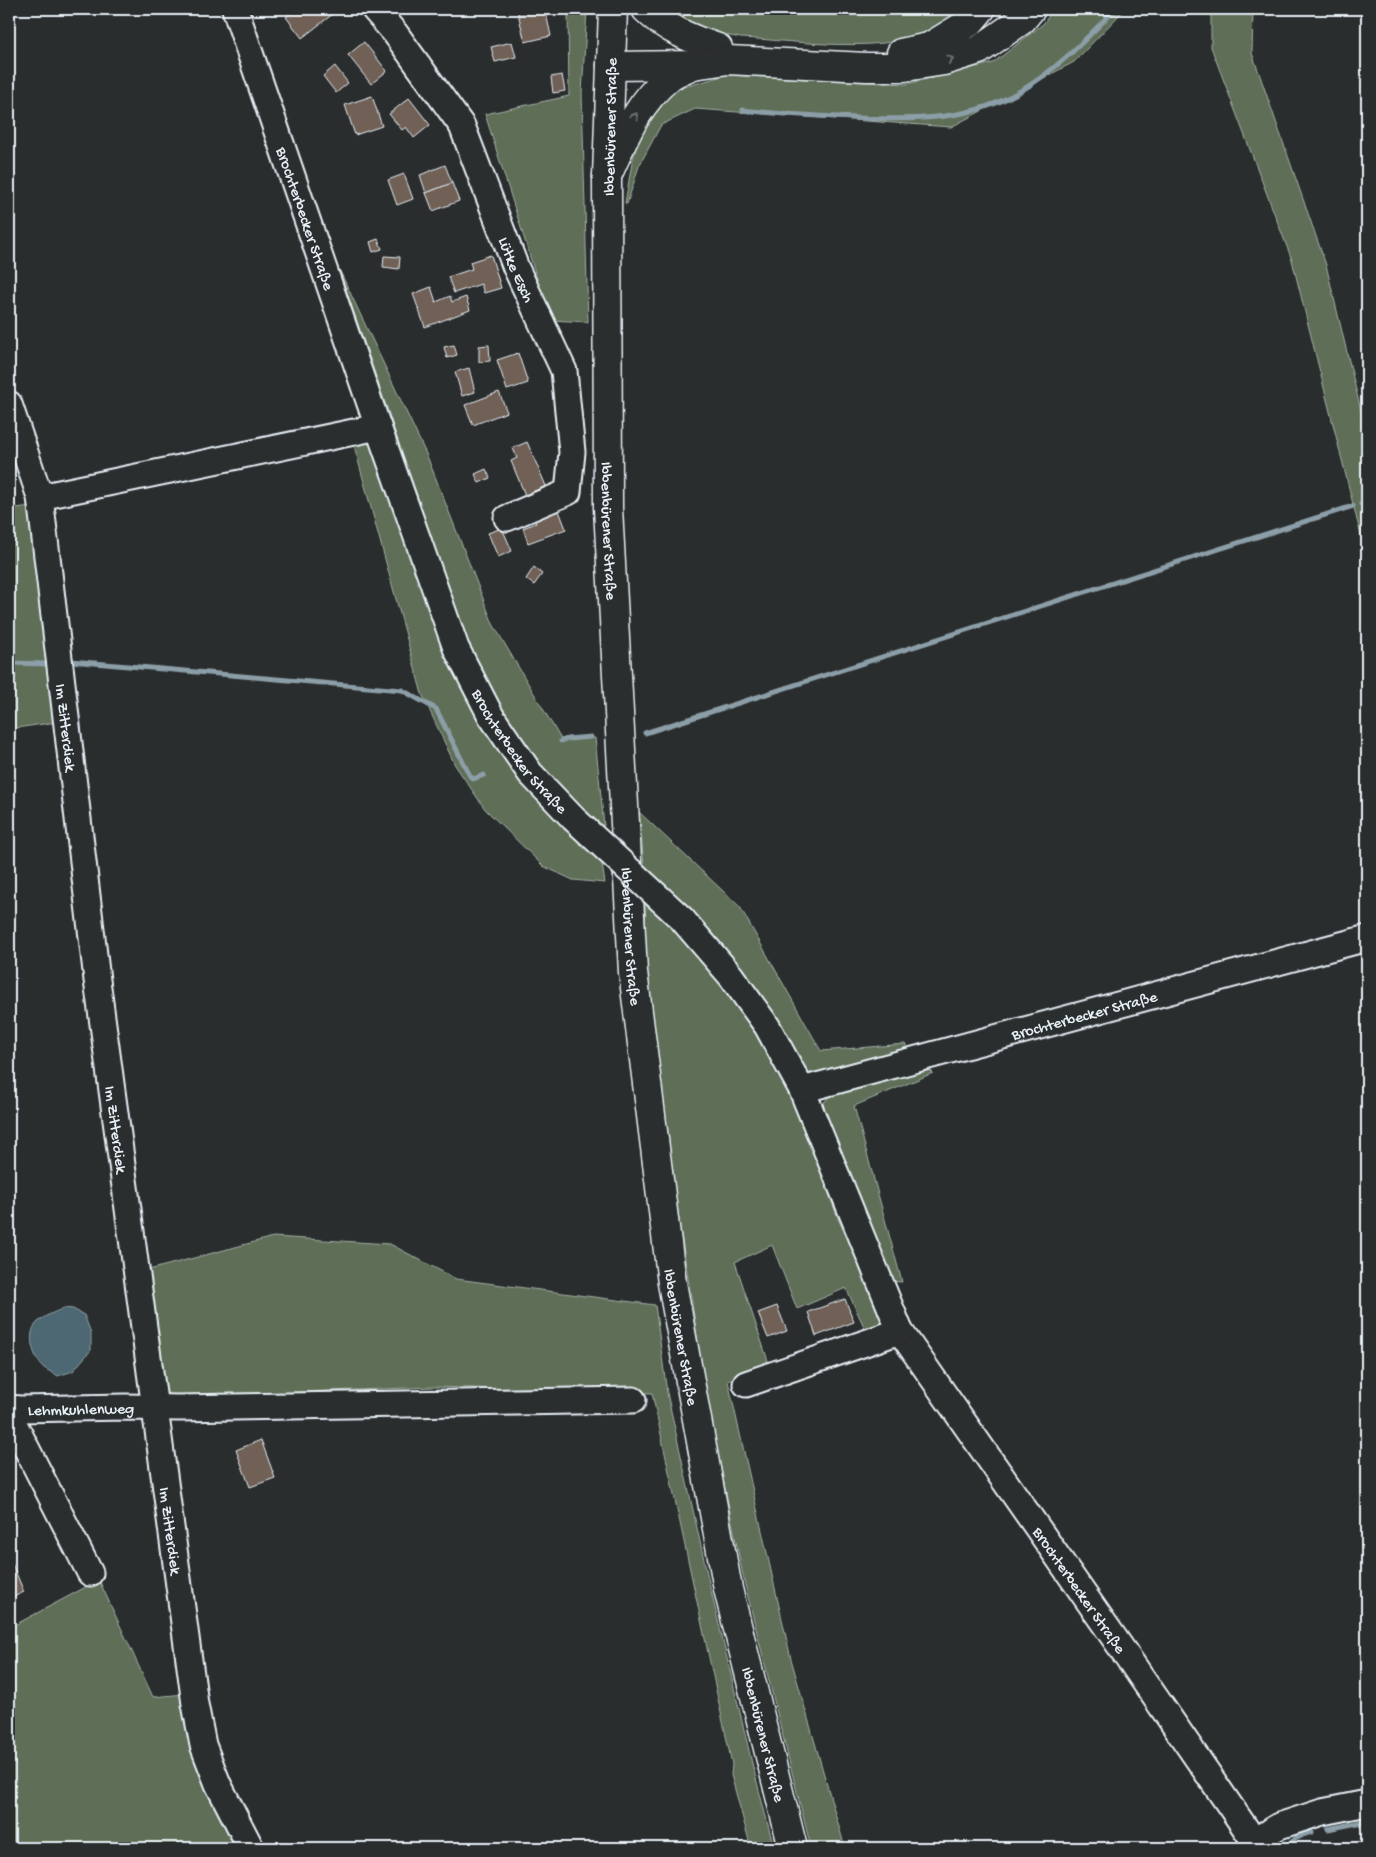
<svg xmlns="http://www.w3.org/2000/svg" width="1376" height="1857" font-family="'Gochi Hand',sans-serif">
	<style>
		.green { fill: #5f6e57; stroke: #a4b0a8 }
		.water { fill: #4e6872; stroke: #8c9fa8 }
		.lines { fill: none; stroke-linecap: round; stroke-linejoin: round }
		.stream { stroke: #8c9fa8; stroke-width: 5 }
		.building { fill: #6f6056; stroke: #e8f1f8 }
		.minor-casing { stroke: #e8f1f8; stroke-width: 29 }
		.major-casing { stroke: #e8f1f8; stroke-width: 31 }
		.highway-casing { stroke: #e8f1f8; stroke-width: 31 }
		.minor { stroke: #2a2d2e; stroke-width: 25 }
		.major { stroke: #2a2d2e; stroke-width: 28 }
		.highway { stroke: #2a2d2e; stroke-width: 28 }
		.minor-bridge-casing { stroke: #e8f1f8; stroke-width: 29; stroke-linecap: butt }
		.minor-bridge { stroke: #2a2d2e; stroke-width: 25 }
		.oneway { stroke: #6c7275 }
		.labels { text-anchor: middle; stroke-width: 4; stroke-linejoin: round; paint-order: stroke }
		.street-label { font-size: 16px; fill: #e8f1f8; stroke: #2a2d2e }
	</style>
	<rect width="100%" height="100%" fill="#2a2d2e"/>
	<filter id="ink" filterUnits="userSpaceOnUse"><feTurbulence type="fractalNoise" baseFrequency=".02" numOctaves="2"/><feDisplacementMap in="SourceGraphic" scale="10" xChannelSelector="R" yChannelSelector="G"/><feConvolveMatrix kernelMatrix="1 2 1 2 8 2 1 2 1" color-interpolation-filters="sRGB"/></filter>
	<g filter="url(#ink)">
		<g class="green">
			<path d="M568,9H587L582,93L588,322L550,320L485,114L569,96Z"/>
			<path d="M666,9H967C957,16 946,25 935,30C881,55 800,41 741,38C708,32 694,27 666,9Z"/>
			<path d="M1054,9H1125L1074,62L951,127L695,109L661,125L639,166L627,204L625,203L632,163L639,136L654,105L681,88L726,75L906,84L993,63L1043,24Z"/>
			<path d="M1211,9H1253L1252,53L1326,265L1367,436V560L1292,260L1211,47Z"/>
			<path d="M339,269L427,456L493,624L562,741L595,738L604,826C587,813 569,800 554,784C514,742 487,688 465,635Z"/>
			<path d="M371,440L450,656L578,837L602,864L605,883L573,880L543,866L485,809L455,765L422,694L353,442Z"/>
			<path d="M31,506L57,722L9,729V509Z"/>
			<path d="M639,812L740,907L821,1051L905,1044L913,1052L812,1080L804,1072C776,1023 749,974 712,932C691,908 667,887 644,865Z"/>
			<path d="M646,900L675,925L740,1003L794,1099L839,1221L891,1324L867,1333L846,1288L797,1309L772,1245L735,1262L769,1364L728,1381L791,1659L845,1848H811L745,1585L708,1405L679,1221L644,971Z"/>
			<path d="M924,1064L933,1073L854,1106L902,1282L889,1281L822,1112L824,1102L837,1090Z"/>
			<path d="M273,1237L390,1244L456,1279L655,1305L667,1393L711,1591L752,1763L774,1848H751L731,1775L732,1764L652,1393L434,1387L169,1397L159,1388L145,1271Z"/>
			<path d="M99,1580L153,1697L185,1694L241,1848H9V1628Z"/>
		</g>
		<path class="water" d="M64,1308L73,1309L84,1315L91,1333V1350L73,1371L58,1376C54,1373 48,1371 44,1368C34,1359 26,1336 36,1324C44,1315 54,1313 64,1308Z"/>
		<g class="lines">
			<g class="stream">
				<path d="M743,110C774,114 806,115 838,117C897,120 963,124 1017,93C1055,72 1086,39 1115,9"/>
				<path d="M1361,504L1367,502"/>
				<path d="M71,661L402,690L436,709L470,776L473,779L484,775"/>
				<path d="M9,663L46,664"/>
				<path d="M645,733L1353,506"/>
				<path d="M561,741L567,739L591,737"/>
				<path d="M1328,1829L1367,1821"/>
				<path d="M1288,1848C1293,1838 1300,1835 1312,1832"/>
			</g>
		</g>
		<g class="building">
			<path d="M296,9H338V10L302,38L286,17Z"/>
			<path d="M517,9H545L551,36L525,42Z"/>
			<path d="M364,42L387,71L371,84L348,55Z"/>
			<path d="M512,42L516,57L495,62L491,47Z"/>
			<path d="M335,66L348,83L336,93L323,76Z"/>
			<path d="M562,75L565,91L553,93L551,77Z"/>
			<path d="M372,96L382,126L355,135L345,105Z"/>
			<path d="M409,98L430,125L414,138L406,127L402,130L389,114Z"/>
			<path d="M445,165L452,183L426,193L420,175Z"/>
			<path d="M404,174L413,199L397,205L388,180Z"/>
			<path d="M452,183L459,201L433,211L426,193Z"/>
			<path d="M378,239L382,249L373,252L370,242Z"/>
			<path d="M491,255L501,288L484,293L481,284L454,293L448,277L472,269L470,262Z"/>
			<path d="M384,256L400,257L399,269L383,267Z"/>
			<path d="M431,287L436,302L450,296L452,302L466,297L470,310L425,327L413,294Z"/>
			<path d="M454,345L457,355L447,358L444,347Z"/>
			<path d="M489,345L490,361L479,362V346Z"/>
			<path d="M518,353L528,383L507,390L497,360Z"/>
			<path d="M469,368L475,392L462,396L455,372Z"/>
			<path d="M499,392L507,412L473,425L465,405Z"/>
			<path d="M527,442L546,486L525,495L511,461L517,458L513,448Z"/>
			<path d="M486,469L490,478L479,483L475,474Z"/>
			<path d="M558,508L566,529L528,543L523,528L536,523L534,518Z"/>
			<path d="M502,528L512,551L498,557L488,533Z"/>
			<path d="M534,567L542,574L534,585L526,579Z"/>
			<path d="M845,1299L854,1322L816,1336L808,1312Z"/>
			<path d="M777,1306L787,1331L768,1338L758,1313Z"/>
			<path d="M261,1440L275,1478L250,1487L236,1450Z"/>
			<path d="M10,1559L24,1592L9,1599V1560Z"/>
		</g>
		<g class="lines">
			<defs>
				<g id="minor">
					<path id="s1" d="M235,9L378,427L456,648L491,716L530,773L573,818"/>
					<path id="s2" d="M374,9L395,33L462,126L516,268L564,371L572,452L568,492L507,518"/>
					<path id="s3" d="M9,404L40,497L97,980L195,1704L203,1745L218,1784L251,1848"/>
					<path d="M40,497L378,427"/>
					<path id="s4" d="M682,919L731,976L767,1026L802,1090L900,1331L1122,1649L1259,1848"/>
					<path id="s5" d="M802,1090L1367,938"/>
					<path d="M746,1384L900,1331"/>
					<path id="s6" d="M9,1408L20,1409L125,1407L179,1408L633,1400"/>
					<path d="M9,1414L90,1573"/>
					<path d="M1254,1841L1279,1826L1322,1812L1367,1803"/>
				</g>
				<g id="major">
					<path id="s7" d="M613,9L607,176L608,508L633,972L672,1283L728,1589L793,1848"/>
				</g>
				<g id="highway">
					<path d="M646,9C666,29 691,39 718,48"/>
					<path d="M901,53L929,47L970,22L981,9"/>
					<path d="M611,66L693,65L728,60L866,67H905L944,61L979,50L1022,20L1031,9"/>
					<path d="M607,176C624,139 636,105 668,78C675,72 685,69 693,65"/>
				</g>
			</defs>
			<use href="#minor" class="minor-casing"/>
			<use href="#major" class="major-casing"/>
			<use href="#highway" class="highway-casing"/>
			<use href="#minor" class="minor"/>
			<use href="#major" class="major"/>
			<use href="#highway" class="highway"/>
			<defs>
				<path id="minor-bridge" d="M573,818L682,919"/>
			</defs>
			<use href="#minor-bridge" class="minor-bridge-casing"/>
			<use href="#minor-bridge" class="minor-bridge"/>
		</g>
		<defs><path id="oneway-chevron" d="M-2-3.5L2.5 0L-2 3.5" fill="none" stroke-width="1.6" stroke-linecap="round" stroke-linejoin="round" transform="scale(1.25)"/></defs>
		<g class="oneway">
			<use href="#oneway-chevron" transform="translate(950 59) rotate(-17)"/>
			<use href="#oneway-chevron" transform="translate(635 116) rotate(-60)"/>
		</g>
	</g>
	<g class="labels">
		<g class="street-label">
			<text transform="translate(609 127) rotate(-89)" y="6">Ibbenbürener Straße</text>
			<text dy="6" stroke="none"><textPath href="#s1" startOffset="221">Brochterbecker Straße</textPath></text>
			<text dy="6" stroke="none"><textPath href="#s2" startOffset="300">Lütke Esch</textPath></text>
			<text dy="6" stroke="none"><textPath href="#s7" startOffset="522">Ibbenbürener Straße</textPath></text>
			<text dy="6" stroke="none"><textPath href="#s3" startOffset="330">Im Zitterdiek</textPath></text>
			<text dy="6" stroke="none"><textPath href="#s1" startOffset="798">Brochterbecker Straße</textPath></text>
			<text dy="6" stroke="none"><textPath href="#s7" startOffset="928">Ibbenbürener Straße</textPath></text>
			<text dy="6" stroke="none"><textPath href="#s5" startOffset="292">Brochterbecker Straße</textPath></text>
			<text dy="6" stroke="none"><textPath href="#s3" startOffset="735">Im Zitterdiek</textPath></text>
			<text dy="6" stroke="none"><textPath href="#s7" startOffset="1332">Ibbenbürener Straße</textPath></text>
			<text dy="6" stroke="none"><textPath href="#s6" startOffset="72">Lehmkuhlenweg</textPath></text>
			<text dy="6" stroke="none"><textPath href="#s3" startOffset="1140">Im Zitterdiek</textPath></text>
			<text dy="6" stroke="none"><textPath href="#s4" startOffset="785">Brochterbecker Straße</textPath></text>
			<text dy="6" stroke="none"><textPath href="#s7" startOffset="1738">Ibbenbürener Straße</textPath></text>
		</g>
	</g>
	<rect width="1376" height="1857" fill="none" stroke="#2a2d2e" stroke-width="30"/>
	<rect x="15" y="15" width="1346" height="1827" fill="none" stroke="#e8f1f8" stroke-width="2" filter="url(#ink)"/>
</svg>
